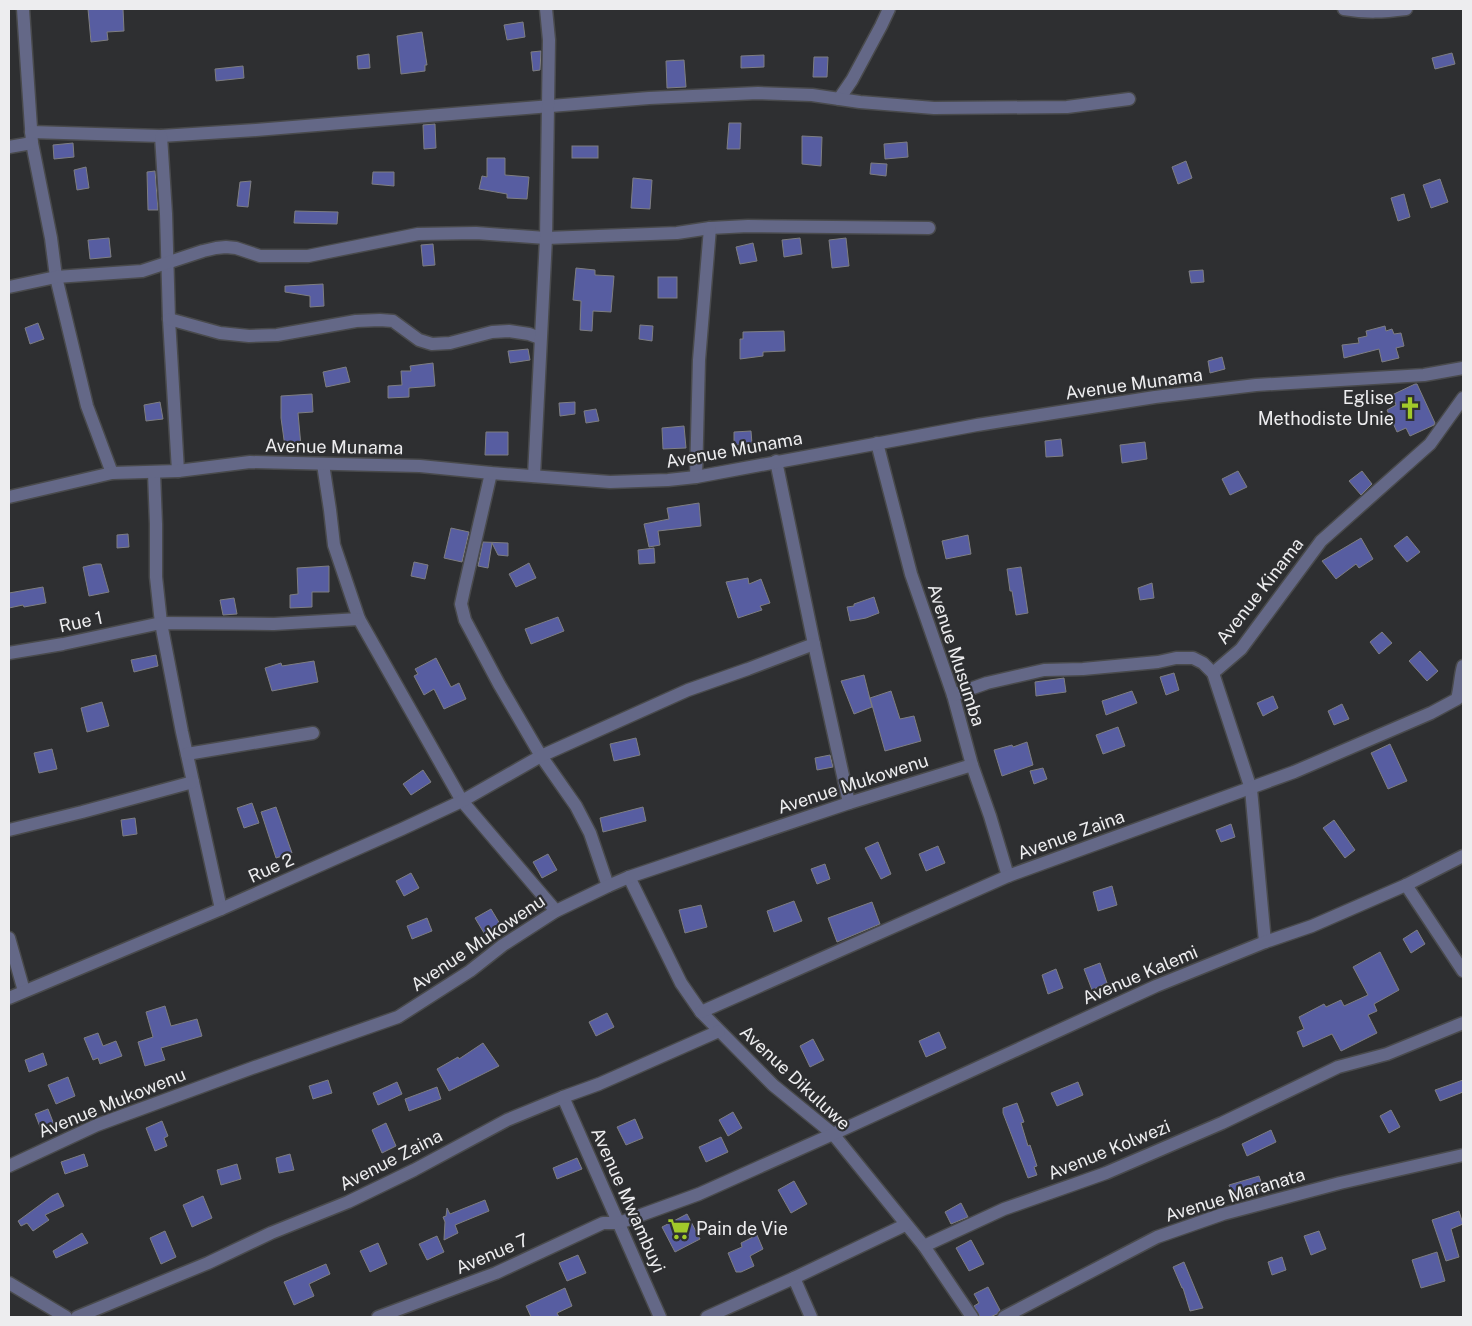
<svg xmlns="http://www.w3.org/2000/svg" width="1472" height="1326" font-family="'Public Sans',sans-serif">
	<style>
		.building { fill: #575da1; stroke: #7e7e81 }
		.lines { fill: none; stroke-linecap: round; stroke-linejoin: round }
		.minor-casing { stroke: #494a4c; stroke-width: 15 }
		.minor { stroke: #646887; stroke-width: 12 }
		.labels { text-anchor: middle; stroke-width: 4.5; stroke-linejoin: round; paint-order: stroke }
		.street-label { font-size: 18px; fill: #ededef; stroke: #2e2f31 }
		.poi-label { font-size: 18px; fill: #ededef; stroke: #2e2f31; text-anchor: end }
	</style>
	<rect width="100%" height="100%" fill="#2e2f31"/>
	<g class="building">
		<path d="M88,9H123L124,31L107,32L108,40L91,42Z"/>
		<path d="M523,22L525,37L507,40L504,25Z"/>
		<path d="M422,32L427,65H425V71L401,74L397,36Z"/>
		<path d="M541,51L540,70L533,71L531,52Z"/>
		<path d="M1452,53L1455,64L1435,69L1432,58Z"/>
		<path d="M369,54L370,68L358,69L357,56Z"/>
		<path d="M764,55V67L741,68V56Z"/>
		<path d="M814,57H828L827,77H813Z"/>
		<path d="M684,60L686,87L667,88L666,61Z"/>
		<path d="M243,66L244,78L216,81L215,69Z"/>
		<path d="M729,123H741L740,149H727Z"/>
		<path d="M435,124L436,148L424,149L423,125Z"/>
		<path d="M802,136L822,137L821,166L802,164Z"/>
		<path d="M907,142L908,157L885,159L884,144Z"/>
		<path d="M73,143L74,157L54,159L53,145Z"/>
		<rect x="572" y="146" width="26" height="12"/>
		<path d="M487,158H505V175L529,177L527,199L507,198V194L479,189L482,176L487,177Z"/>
		<path d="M1186,161L1192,178L1178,184L1172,167Z"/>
		<path d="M871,163L887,164L886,176L870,174Z"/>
		<path d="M86,167L89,188L77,190L74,170Z"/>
		<path d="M155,171L158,210H148L147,172Z"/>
		<path d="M373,172H394V186L372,184Z"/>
		<path d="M633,178L652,180L650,209L631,208Z"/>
		<path d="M1440,179L1448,202L1431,208L1423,185Z"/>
		<path d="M251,181L248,207L237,206L240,182Z"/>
		<path d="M1404,194L1410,217L1398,221L1391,198Z"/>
		<path d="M295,211L338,212L337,224L294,223Z"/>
		<path d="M109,238L111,257L90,259L88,240Z"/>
		<path d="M800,238L802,254L784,257L782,240Z"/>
		<path d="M846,238L849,266L832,268L829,240Z"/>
		<path d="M753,243L757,261L740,264L736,247Z"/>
		<path d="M433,244L435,265L423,266L421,245Z"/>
		<path d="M576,268L595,270V275L614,276L611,312L593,311L592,331L580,330L581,301L573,300Z"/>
		<path d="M1203,270L1204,282L1191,283L1189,271Z"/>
		<rect x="658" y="277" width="19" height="21"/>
		<path d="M323,284L324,306L310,307V296L285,292V286Z"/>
		<path d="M38,323L44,339L30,344L25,328Z"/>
		<path d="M640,325L653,326L652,341L639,339Z"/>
		<path d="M1385,326L1386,331L1392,329L1394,334L1401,333L1404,346L1396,348L1399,358L1382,362L1379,349L1344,358L1342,345L1359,343L1358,338L1367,336L1366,331Z"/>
		<path d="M784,331L785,351L763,352V356L740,359V339H743V332Z"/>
		<path d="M528,349L530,360L510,363L508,351Z"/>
		<path d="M1222,357L1225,369L1210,373L1208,361Z"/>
		<path d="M433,363L435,386L409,388V397L388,398V386L402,385L401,371H411L410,366Z"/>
		<path d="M346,367L350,382L326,387L323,372Z"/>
		<path d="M1415,384H1417L1435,423L1434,425L1410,436L1406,428L1397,432L1387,410L1396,405L1392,395Z"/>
		<path d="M312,394L313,412L298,413L301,446L285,447L281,418V396Z"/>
		<path d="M160,402L163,419L146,421L144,405Z"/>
		<path d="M575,402V414L560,416L559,403Z"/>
		<path d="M596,409L599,421L586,423L584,411Z"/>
		<path d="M684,426L686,448L663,449L662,428Z"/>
		<path d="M751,431L752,444L734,445V432Z"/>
		<path d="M486,432H508V455H485Z"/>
		<path d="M1061,439L1063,456L1046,457L1045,441Z"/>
		<path d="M1145,442L1147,459L1122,463L1120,445Z"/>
		<path d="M1238,471L1247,487L1230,495L1222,479Z"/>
		<path d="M1362,471L1372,484L1361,495L1349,481Z"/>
		<path d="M699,503L701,526L658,531L660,545L649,547L644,524L669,519L667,508Z"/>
		<path d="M451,528L469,532L462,562L444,558Z"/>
		<path d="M128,534L129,547L117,548V535Z"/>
		<path d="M968,535L971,554L946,559L942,541Z"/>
		<path d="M1407,536L1420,552L1407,562L1394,546Z"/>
		<path d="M1361,538L1373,559L1359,568L1356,564L1336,579L1322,561Z"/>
		<path d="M483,542L508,543V556L498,555L492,543L488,568L478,566Z"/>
		<path d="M654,548L655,563L639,564L638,550Z"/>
		<path d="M414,562L428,565L425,579L411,576Z"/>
		<path d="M529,563L536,578L516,587L509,574Z"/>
		<path d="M96,564H101L109,592L89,596L83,567Z"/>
		<path d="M329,566V592H312V607L290,608V595L298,594L297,568Z"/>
		<path d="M1021,567L1028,613L1016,615L1012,591H1010L1007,569Z"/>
		<path d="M748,578L749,584L761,579L770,603L760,606L762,610L738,618L726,582Z"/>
		<path d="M1152,583L1154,598L1140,600L1138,588Z"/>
		<path d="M43,587L46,603L24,607L23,605L9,608V593Z"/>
		<path d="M874,597L879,613L866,618L850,621L847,607L854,606V604Z"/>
		<path d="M234,598L237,614L223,615L220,600Z"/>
		<path d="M558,617L564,631L531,644L525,629Z"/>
		<path d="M1382,632L1392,643L1379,654L1370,642Z"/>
		<path d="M1420,651L1438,671L1427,681L1409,661Z"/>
		<path d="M156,655L158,666L134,672L131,660Z"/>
		<path d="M436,658L451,687L459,683L466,699L444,709L434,689L424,695L414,676L418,674L415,669Z"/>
		<path d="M314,661L318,682L272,691L265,668L281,663L282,666Z"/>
		<path d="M1174,673L1179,690L1166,695L1160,677Z"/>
		<path d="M864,675L872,707L854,714L841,681Z"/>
		<path d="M1064,678L1066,692L1036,696L1035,682Z"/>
		<path d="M891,691L900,719L914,716L921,741L885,751L870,698Z"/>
		<path d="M1132,691L1137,703L1106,715L1102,701Z"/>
		<path d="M1273,696L1278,708L1263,716L1257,703Z"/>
		<path d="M102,702L109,726L87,732L81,708Z"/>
		<path d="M1342,704L1349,719L1334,725L1328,711Z"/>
		<path d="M1118,727L1125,746L1103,754L1096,735Z"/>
		<path d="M636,738L640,755L614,761L610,744Z"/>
		<path d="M1027,742L1033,765L1002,776L994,750L1012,745L1013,747Z"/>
		<path d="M1390,744L1407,781L1388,789L1371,753Z"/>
		<path d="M52,749L57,769L39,773L34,753Z"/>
		<path d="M830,755L833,767L817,770L815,758Z"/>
		<path d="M1043,768L1047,779L1034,784L1030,771Z"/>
		<path d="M423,770L431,782L411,795L403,784Z"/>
		<path d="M252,803L259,823L244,828L237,808Z"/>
		<path d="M276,807L292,853L276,858L261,812Z"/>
		<path d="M643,807L646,821L603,832L600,818Z"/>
		<path d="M135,818L137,834L123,836L121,820Z"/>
		<path d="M1334,820L1355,850L1345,858L1323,828Z"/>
		<path d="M1231,824L1235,837L1221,842L1216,830Z"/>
		<path d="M878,842L891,874L881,879L865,848Z"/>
		<path d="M938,846L945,863L926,871L919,854Z"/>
		<path d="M548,854L557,870L542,878L533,862Z"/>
		<path d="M825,864L830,879L817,884L811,869Z"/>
		<path d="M411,873L419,888L404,896L396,881Z"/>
		<path d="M1112,886L1117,905L1098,911L1093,892Z"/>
		<path d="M794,901L802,921L774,932L767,911Z"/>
		<path d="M872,902L880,924L837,942L828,918Z"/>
		<path d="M701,905L707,927L685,933L679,910Z"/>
		<path d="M491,909L503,929L487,938L475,918Z"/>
		<path d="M427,918L432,931L412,939L407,926Z"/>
		<path d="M1417,930L1425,944L1411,953L1403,939Z"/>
		<path d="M1380,952L1399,990L1374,1004L1377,1011L1368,1015L1377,1033L1341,1051L1332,1034L1303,1047L1297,1032L1304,1029L1299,1017L1324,1004L1326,1007L1341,1000L1344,1006L1368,995L1353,967Z"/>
		<path d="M1100,963L1107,983L1092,990L1084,969Z"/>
		<path d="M1056,969L1063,988L1048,994L1042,975Z"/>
		<path d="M165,1006L171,1026L197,1019L202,1036L161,1048L165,1060L145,1066L138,1042L153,1037L146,1012Z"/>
		<path d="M607,1013L614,1027L596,1036L589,1022Z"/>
		<path d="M939,1032L946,1048L926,1057L919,1041Z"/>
		<path d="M98,1033L103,1046L116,1041L122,1056L100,1064L98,1058L93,1060L84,1038Z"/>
		<path d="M813,1039L824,1060L810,1067L800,1046Z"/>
		<path d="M483,1043L499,1066L449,1091L437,1069L458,1057L459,1059Z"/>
		<path d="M43,1053L47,1065L29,1072L25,1060Z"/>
		<path d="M68,1077L75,1096L56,1104L48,1085Z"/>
		<path d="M328,1080L332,1093L313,1099L309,1086Z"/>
		<path d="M1463,1080V1092L1440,1101L1435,1090Z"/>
		<path d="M397,1082L402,1094L378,1105L373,1093Z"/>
		<path d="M1078,1082L1083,1095L1057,1106L1051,1093Z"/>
		<path d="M437,1087L441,1099L409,1111L405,1099Z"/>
		<path d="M1017,1103L1024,1122L1021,1123L1028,1146L1030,1145L1037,1166L1034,1167L1037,1175L1028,1178L1003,1113V1108Z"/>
		<path d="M48,1109L55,1127L42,1132L35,1114Z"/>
		<path d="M1391,1110L1400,1127L1389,1133L1380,1116Z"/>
		<path d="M733,1112L742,1128L728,1136L719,1120Z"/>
		<path d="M635,1119L643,1138L626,1145L617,1127Z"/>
		<path d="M162,1121L168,1136L164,1138L167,1146L155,1151L146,1128Z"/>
		<path d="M386,1123L396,1146L382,1153L372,1130Z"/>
		<path d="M1271,1130L1276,1142L1247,1156L1242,1144Z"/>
		<path d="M721,1137L728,1152L706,1162L699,1147Z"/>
		<path d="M84,1154L88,1166L65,1174L61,1162Z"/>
		<path d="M290,1154L294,1170L279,1173L276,1158Z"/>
		<path d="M577,1158L582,1169L557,1179L553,1168Z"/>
		<path d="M237,1164L241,1179L221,1185L217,1170Z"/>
		<path d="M1259,1176L1264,1190L1254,1194V1195L1234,1201L1229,1185Z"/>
		<path d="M794,1181L807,1204L791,1213L778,1190Z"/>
		<path d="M58,1193L64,1206L45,1215L49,1220L33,1231L27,1223L21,1226L18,1221L52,1196Z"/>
		<path d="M203,1196L212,1218L192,1227L183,1205Z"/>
		<path d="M485,1200L489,1211L455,1225L458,1233L444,1240L445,1222L443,1217L446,1216L447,1208L450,1214Z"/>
		<path d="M961,1203L968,1217L951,1224L945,1212Z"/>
		<path d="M1459,1211L1463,1224L1451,1229L1459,1257L1446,1261L1432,1220Z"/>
		<path d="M687,1214L700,1239L675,1252L662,1227Z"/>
		<path d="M165,1231L176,1257L161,1264L150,1238Z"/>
		<path d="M1319,1231L1326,1249L1311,1255L1304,1236Z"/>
		<path d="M82,1233L88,1243L56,1258L53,1251Z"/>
		<path d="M757,1235L763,1249L750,1256L754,1266L741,1272H736L728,1253L742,1247L741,1243Z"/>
		<path d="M437,1236L444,1252L427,1260L419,1244Z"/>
		<path d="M971,1240L984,1264L969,1271L956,1248Z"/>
		<path d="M378,1243L387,1264L370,1272L360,1251Z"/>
		<path d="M1437,1252L1445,1281L1421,1288L1412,1260Z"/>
		<path d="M578,1255L586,1273L567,1281L559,1263Z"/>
		<path d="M1282,1257L1286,1270L1272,1275L1268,1262Z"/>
		<path d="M1184,1262L1203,1308L1190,1311L1183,1288H1182L1173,1267Z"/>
		<path d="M326,1264L330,1274L309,1284L314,1296L294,1305L284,1282Z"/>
		<path d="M988,1287L1000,1310L997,1314L990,1317H980L974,1306L979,1303L974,1294Z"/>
		<path d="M565,1288L572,1306L557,1313L559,1317H531L526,1306Z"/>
	</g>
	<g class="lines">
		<defs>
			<g id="minor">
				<path d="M23,9L32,143L51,238L56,277L87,406L112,473"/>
				<path d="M1344,9C1367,13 1383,12 1406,9"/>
				<path d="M839,99L852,80L881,26L889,9"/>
				<path d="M31,132L161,136L256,130L649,98L758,93L812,95L860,102L934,108L1067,107L1129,99"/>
				<path d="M161,136L166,214L169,319L178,471"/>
				<path d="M9,147L32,143"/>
				<path d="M9,287L56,277L142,271L203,251L216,248L226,247L236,248L260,256H308L418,234L476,233L546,238L677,233L710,228L748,226L929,228"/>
				<path d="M169,319L220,333L249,336L277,335L356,321L380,320L393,321L419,340L432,344L450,343L492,332L509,331L529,334L540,338"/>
				<path d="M877,443L911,574L953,695L972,765L990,816L1008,876"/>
				<path d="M776,461L814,644L849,803"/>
				<path d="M323,464L330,510L334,545L359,619L462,801L556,911"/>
				<path d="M154,473L156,524V577L161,623L182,732L221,909"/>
				<path d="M491,473L464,590L461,604L465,620L499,684L541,756L576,806L590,833L608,886"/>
				<path d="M534,476L546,238L549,40L546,9"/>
				<path d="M696,477L699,360L710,228"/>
				<path d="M9,497L112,473L178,471L250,462L420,466L491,473L610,482L668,480L696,477L977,425L1155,397L1256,385L1424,375L1463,368"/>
				<path d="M9,653L63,644L161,623L274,624L359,619"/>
				<path d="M1213,673L1241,649L1321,541L1430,444L1463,398"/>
				<path d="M953,695L987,683L1044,670L1083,669L1158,662L1176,658H1193L1203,663L1213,673L1251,789L1265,942"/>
				<path d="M187,754L313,733"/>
				<path d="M9,830L82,812L193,782"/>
				<path d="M629,877L681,983L701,1012L773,1085L833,1134L924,1246L972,1317"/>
				<path d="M1406,885L1463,971"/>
				<path d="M9,938L24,991"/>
				<path d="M9,998L221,909L402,829L462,801L541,756L688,690L748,669L814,644"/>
				<path d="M701,1012L1008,876L1294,772L1431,713L1457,699C1460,688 1460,677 1463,666"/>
				<path d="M563,1097L660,1317"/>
				<path d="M9,1166L97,1125L255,1067L398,1017L470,971L503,945L556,911L608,886L629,877L849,803L972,765"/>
				<path d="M924,1246L1004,1209L1106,1173L1222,1123L1338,1067L1387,1054L1463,1023"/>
				<path d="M794,1278L811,1317"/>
				<path d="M9,1283L66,1317"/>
				<path d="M77,1317L208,1263L271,1233L348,1202L414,1170L507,1120L563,1097L599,1084L719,1031"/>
				<path d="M378,1317L496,1273L603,1223H619L699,1194L833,1134L1156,986L1265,942L1312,926L1406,885L1463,856"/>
				<path d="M707,1317L794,1278L905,1225"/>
				<path d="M1004,1317L1157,1237L1223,1214L1340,1183L1463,1155"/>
			</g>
		</defs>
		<use href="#minor" class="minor-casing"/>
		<use href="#minor" class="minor"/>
	</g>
	<defs>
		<symbol id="church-bare" viewBox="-9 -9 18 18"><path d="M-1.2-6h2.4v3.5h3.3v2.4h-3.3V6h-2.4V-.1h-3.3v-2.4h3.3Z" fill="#a1c92a" stroke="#2e2f31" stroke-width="2.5" paint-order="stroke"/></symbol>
		<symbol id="supermarket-bare" viewBox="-9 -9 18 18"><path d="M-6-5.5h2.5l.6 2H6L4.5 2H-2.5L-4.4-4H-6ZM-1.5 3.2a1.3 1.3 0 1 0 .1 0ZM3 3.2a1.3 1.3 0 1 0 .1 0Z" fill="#a1c92a" stroke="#2e2f31" stroke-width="2.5" paint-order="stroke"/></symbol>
	</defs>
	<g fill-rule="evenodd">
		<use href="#church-bare" x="1394" y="392" width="32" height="32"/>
		<use href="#supermarket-bare" x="663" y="1213" width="32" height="32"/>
	</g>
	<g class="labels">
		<g class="street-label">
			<text transform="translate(1134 384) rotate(-8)" y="6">Avenue Munama</text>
			<text transform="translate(334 447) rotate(1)" y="6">Avenue Munama</text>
			<text transform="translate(734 450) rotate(-10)" y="6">Avenue Munama</text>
			<text transform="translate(1260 591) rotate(-52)" y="6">Avenue Kinama</text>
			<text transform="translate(81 622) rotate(-12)" y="6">Rue 1</text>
			<text transform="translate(956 655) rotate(72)" y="6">Avenue Musumba</text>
			<text transform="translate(853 784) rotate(-18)" y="6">Avenue Mukowenu</text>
			<text transform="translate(1071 835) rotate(-20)" y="6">Avenue Zaina</text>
			<text transform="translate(271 868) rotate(-24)" y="6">Rue 2</text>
			<text transform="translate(478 943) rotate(-34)" y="6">Avenue Mukowenu</text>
			<text transform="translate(1140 975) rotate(-23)" y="6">Avenue Kalemi</text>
			<text transform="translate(795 1078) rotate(43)" y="6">Avenue Dikuluwe</text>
			<text transform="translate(112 1103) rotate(-22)" y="6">Avenue Mukowenu</text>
			<text transform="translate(1109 1150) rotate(-22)" y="6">Avenue Kolwezi</text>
			<text transform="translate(391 1160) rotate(-27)" y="6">Avenue Zaina</text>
			<text transform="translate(1235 1195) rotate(-17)" y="6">Avenue Maranata</text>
			<text transform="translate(628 1200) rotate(66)" y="6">Avenue Mwambuyi</text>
			<text transform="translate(492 1254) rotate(-23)" y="6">Avenue 7</text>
		</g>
		<g class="poi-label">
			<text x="1394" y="404">Eglise<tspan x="1394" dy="21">Methodiste Unie</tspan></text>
			<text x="696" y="1235" text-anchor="start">Pain de Vie</text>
		</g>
	</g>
	<rect width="1472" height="1326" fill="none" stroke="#ededef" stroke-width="20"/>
</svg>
